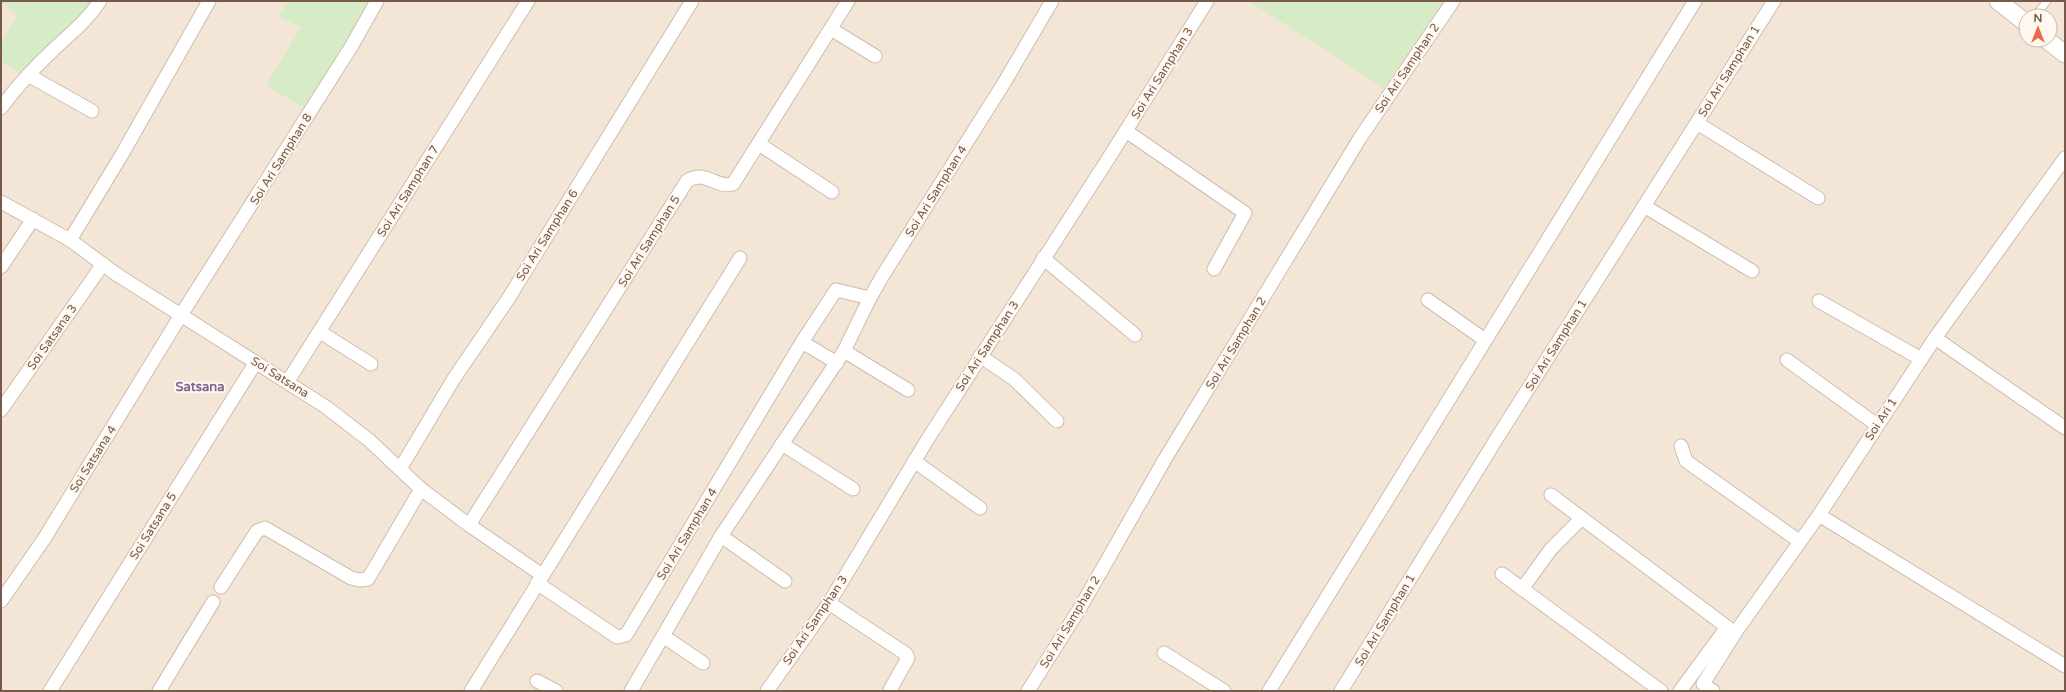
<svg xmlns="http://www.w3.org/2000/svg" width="2066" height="692" font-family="'Varela Round',sans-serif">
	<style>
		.residential { fill: #f4e6d7; fill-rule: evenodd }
		.green { fill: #d7ebc6 }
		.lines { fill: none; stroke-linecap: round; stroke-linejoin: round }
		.service-casing { stroke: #cfbcae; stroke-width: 9 }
		.minor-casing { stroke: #cfbcae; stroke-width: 15 }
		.tertiary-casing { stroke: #cfbcae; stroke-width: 19 }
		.service { stroke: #fff; stroke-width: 7 }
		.minor { stroke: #fff; stroke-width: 13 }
		.tertiary { stroke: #fff; stroke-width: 17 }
		.labels { text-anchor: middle; stroke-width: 4; stroke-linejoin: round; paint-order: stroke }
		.street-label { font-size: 12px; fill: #785a4c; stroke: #fff8ef }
		.neighbourhood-label { font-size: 13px; font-weight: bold; fill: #826493; stroke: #fff8ef }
	</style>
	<rect width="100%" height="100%" fill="#fdf4e9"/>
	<path class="residential" d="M1,1H2065V691H1ZM2026,16H2050V40H2026Z"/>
	<g class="green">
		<path d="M1,1H95L24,76L1,61V43L18,15L1,3Z"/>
		<path d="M288,1H370L307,110L266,85L301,27L278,16Z"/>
		<path d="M1249,1H1437L1444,4L1383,88Z"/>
	</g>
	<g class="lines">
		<defs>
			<path id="service" d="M2035,16L2047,1"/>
			<g id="minor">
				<path d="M831,29L875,56"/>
				<path d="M28,75L92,111"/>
				<path d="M1,108C16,87 34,68 53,50C70,34 87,21 100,1"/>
				<path d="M1697,123L1818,198"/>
				<path d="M1126,131L1245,213L1214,269"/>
				<path d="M759,144L832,192"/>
				<path d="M1,202L70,240L116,274L326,407L370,441L421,489L469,525L542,575"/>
				<path d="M1644,206L1752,271"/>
				<path d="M70,240L121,156L209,1"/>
				<path d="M1043,258L1135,335"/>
				<path d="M1,267L33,219"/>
				<path d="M1428,300L1485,340"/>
				<path d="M1819,301L1921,359"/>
				<path d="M320,332L371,364"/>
				<path d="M1935,338L2065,428"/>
				<path d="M802,342L836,290L870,298"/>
				<path d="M844,351L908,390"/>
				<path d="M980,356L1014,379L1057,421"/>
				<path d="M1787,360L1877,425"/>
				<path d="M288,381L528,1"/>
				<path d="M1,410L103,264"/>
				<path d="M782,444L853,489"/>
				<path d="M1681,446L1686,461L1799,541"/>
				<path d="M914,461L980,508"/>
				<path d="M400,469L453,380L508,299L692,1"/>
				<path d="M1551,495L1735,633"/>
				<path d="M1819,515L2065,666"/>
				<path d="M469,525L687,181C706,169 716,189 733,184L848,1"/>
				<path d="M721,536L785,581"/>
				<path d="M1502,574L1661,691"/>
				<path d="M537,583L617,637L626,635L802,342L837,363"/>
				<path d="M221,587L257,531L265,528L351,578L359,580L368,579L421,489"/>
				<path d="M1522,589L1551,549L1582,518"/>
				<path d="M1,601L44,539L181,315L351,47L377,1"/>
				<path d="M829,603L906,654L908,658L890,690"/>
				<path d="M663,636L703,663"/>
				<path d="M1164,653L1224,691"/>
				<path d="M537,681L556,691"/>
				<path d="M50,691L256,362"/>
				<path d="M159,691L213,602"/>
				<path d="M471,691L740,258"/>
				<path d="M631,691L721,536L844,351L870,298L883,275L1004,83L1052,1"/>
				<path d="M767,691L829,603L929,437L1110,156L1207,1"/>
				<path d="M1028,691L1080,608L1165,459L1360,138L1453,1"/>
				<path d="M1269,691L1695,1"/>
				<path d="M1341,691L1497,438L1774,1"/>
				<path d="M1680,691L1727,627"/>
				<path d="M1713,691L1703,684L1735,633L1819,515L1935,338L2065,158"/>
			</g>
			<g id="tertiary">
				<path d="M1998,1L2026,23"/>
				<path d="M2047,40L2065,54"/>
			</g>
		</defs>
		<use href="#service" class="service-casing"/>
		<use href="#minor" class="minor-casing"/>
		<use href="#tertiary" class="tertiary-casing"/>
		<use href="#service" class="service"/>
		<use href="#minor" class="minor"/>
		<use href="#tertiary" class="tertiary"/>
	</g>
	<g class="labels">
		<g class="street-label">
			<text transform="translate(1407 68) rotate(-56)" y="4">Soi Ari Samphan 2</text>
			<text transform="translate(1729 71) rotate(-58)" y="4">Soi Ari Samphan 1</text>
			<text transform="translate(1162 73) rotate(-58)" y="4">Soi Ari Samphan 3</text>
			<text transform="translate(281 159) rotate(-58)" y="4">Soi Ari Samphan 8</text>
			<text transform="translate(408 191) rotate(-58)" y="4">Soi Ari Samphan 7</text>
			<text transform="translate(936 191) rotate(-58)" y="4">Soi Ari Samphan 4</text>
			<text transform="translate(547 235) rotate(-58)" y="4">Soi Ari Samphan 6</text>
			<text transform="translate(649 241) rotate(-58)" y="4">Soi Ari Samphan 5</text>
			<text transform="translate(52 337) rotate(-55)" y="4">Soi Satsana 3</text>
			<text transform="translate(1236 343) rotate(-59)" y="4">Soi Ari Samphan 2</text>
			<text transform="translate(1556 345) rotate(-58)" y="4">Soi Ari Samphan 1</text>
			<text transform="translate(987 346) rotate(-57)" y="4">Soi Ari Samphan 3</text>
			<text transform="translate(280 377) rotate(32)" y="4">Soi Satsana</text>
			<text transform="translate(1881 419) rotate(-57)" y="4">Soi Ari 1</text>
			<text transform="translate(93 459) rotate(-58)" y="4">Soi Satsana 4</text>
			<text transform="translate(153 526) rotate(-58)" y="4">Soi Satsana 5</text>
			<text transform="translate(687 534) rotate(-59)" y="4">Soi Ari Samphan 4</text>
			<text transform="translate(815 620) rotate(-56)" y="4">Soi Ari Samphan 3</text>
			<text transform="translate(1385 620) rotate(-59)" y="4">Soi Ari Samphan 1</text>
			<text transform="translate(1070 622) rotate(-59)" y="4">Soi Ari Samphan 2</text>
		</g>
		<g class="neighbourhood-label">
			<text x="200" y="391">Satsana</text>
		</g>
	</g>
	<rect width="2066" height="692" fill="none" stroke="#785a4c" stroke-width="4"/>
	<g transform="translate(2038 28)"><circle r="19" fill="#fff8ef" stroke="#c9b9ae"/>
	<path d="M0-3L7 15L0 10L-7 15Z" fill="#e66b4e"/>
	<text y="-6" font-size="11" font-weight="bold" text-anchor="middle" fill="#785a4c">N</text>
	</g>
</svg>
